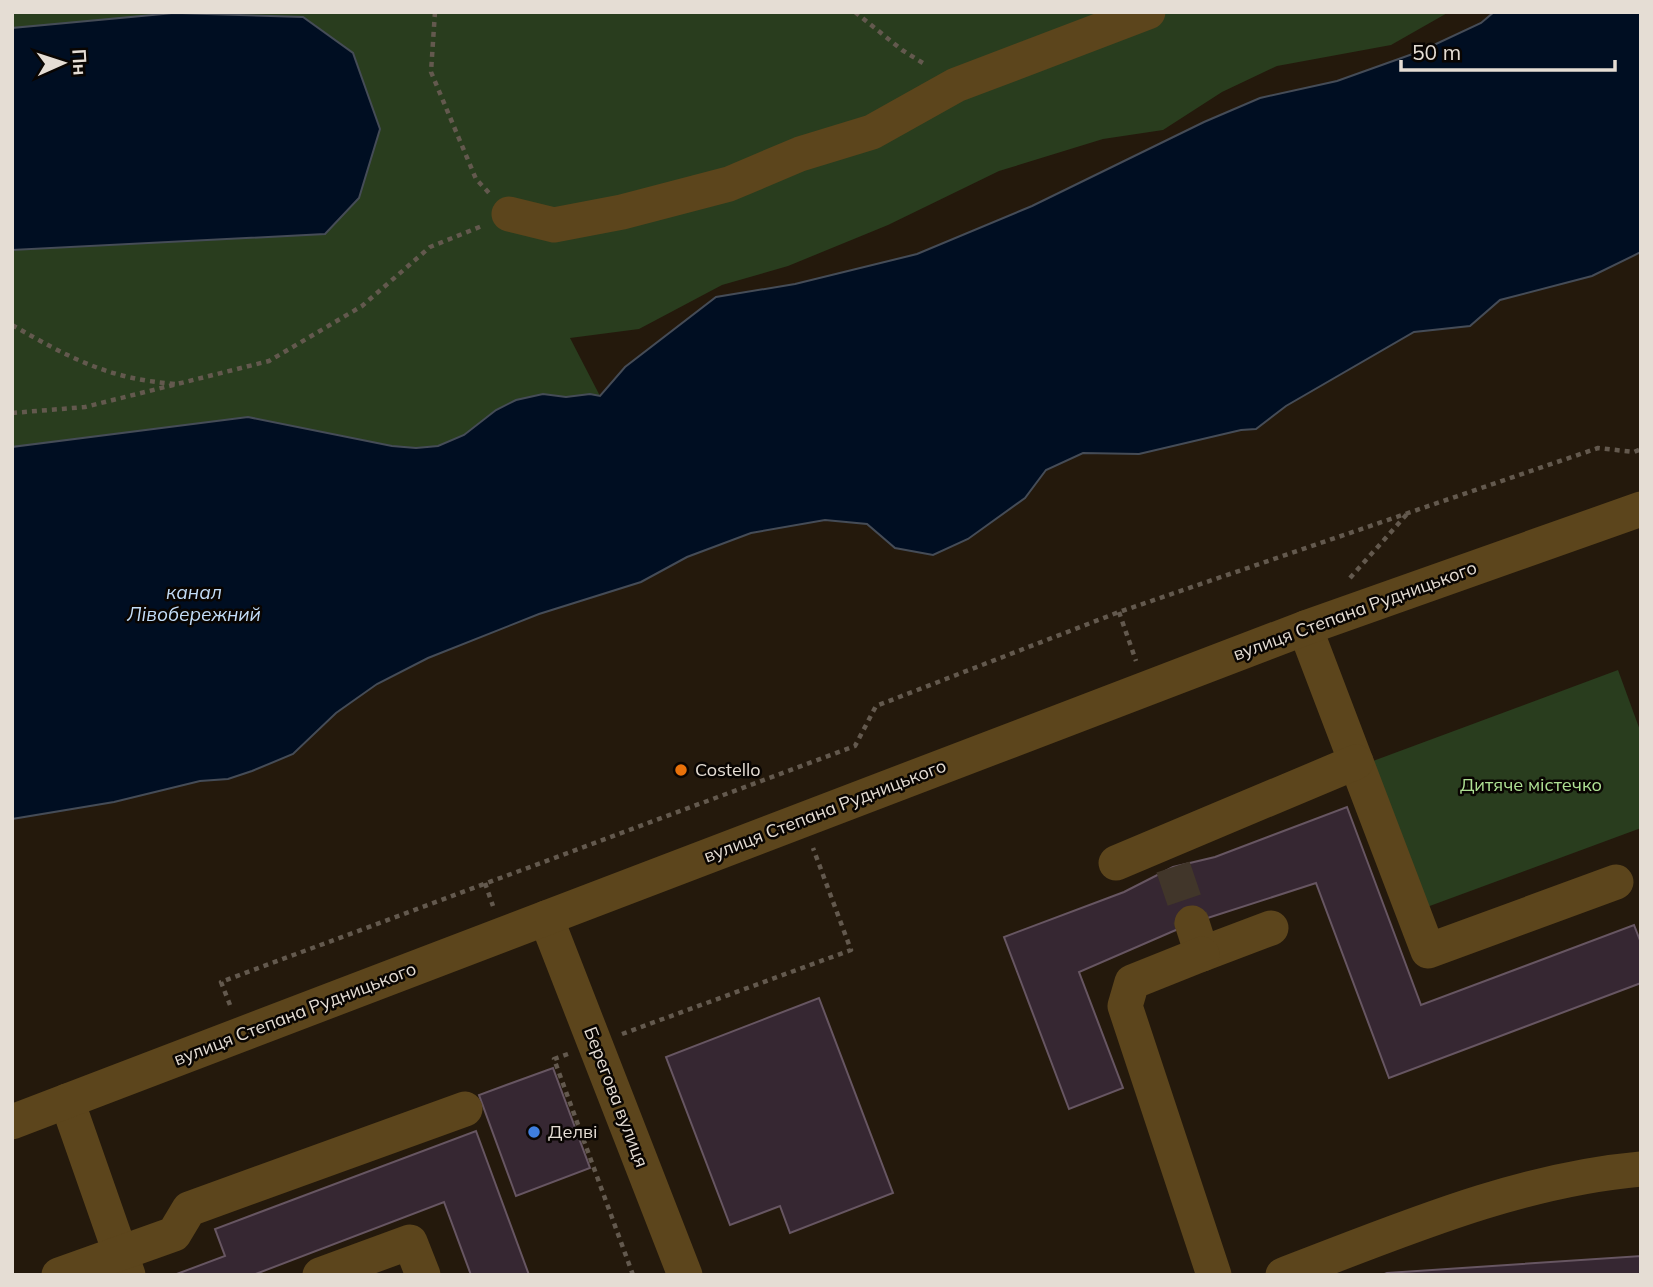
<svg xmlns="http://www.w3.org/2000/svg" width="1653" height="1287" font-family="Mulish,sans-serif">
	<style>
		.green { fill: #293d1e }
		.water { fill: #000e22; stroke: #454c57; stroke-width: 2 }
		.building { fill: #362732; stroke: #675662; stroke-width: 2 }
		.lines { fill: none; stroke-linecap: round; stroke-linejoin: round }
		.minor-tunnel { stroke: #41362a; stroke-width: 35; stroke-dasharray: 35 18; stroke-linecap: butt }
		.path { stroke: #63594e; stroke-width: 4.5; stroke-dasharray: 5 5; stroke-linecap: butt }
		.minor { stroke: #5c451c; stroke-width: 35 }
		.food-dot { fill: #e8710a; stroke: #090502; stroke-width: 2.5 }
		.shop-dot { fill: #3f7fe0; stroke: #090502; stroke-width: 2.5 }
		.labels { text-anchor: middle; stroke-width: 5; stroke-linejoin: round; paint-order: stroke }
		.street-label { font-size: 18px; fill: #e5ddd4; stroke: #090502 }
		.poi-label { font-size: 18px; fill: #e5ddd4; stroke: #090502; text-anchor: start }
		.park-label { font-size: 18px; fill: #afe194; stroke: #090502 }
		.water-label { font-size: 19px; font-style: italic; fill: #c3ddf8; stroke: #090502 }
	</style>
	<rect width="100%" height="100%" fill="#24190c"/>
	<g class="green">
		<path d="M12,12H1449L1391,45L1277,66L1222,92L1163,130L1103,139L999,171L888,225L788,266L722,285L639,329L570,338L600,396L590,394L566,397L543,394L516,400L496,410L464,435L439,446L416,448L392,446L248,417L12,447V250L325,234L174,13L12,28Z"/>
		<path d="M1618,670L1641,733V828L1427,907L1373,761Z"/>
	</g>
	<g class="water">
		<path d="M1494,12H1641V252L1592,276L1500,300L1470,326L1414,332L1286,406L1256,429L1241,430L1139,454L1083,453L1046,470L1025,498L968,539L933,555L895,548L867,524L825,520L751,533L687,557L641,582L539,614L428,658L377,684L336,713L293,754L252,771L228,779L200,781L114,802L12,819V447L248,417L392,446L416,448L438,446L464,435L496,410L516,400L543,394L566,397L590,394L600,396L625,367L716,297L795,284L917,254L1032,206L1204,122L1260,98L1337,81L1421,51L1481,23Z"/>
		<path d="M174,13L303,17L353,53L380,129L359,198L325,234L12,250V28Z"/>
	</g>
	<g class="building">
		<path d="M1347,807L1421,1005L1634,925L1641,943V983L1389,1078L1316,883L1192,923L1079,972L1123,1088L1069,1109L1004,937L1124,892L1173,867L1215,857Z"/>
		<path d="M819,998L893,1193L790,1233L780,1206L730,1225L666,1057Z"/>
		<path d="M553,1068L590,1168L516,1196L479,1095Z"/>
		<path d="M476,1131L529,1275H471L444,1202L253,1275H174L225,1256L215,1229Z"/>
		<path d="M1641,1256V1275H1382L1387,1273Z"/>
	</g>
	<g class="lines">
		<path class="minor-tunnel" d="M1173,867L1192,923"/>
		<g class="path">
			<path d="M435,12L431,72L476,179L490,194"/>
			<path d="M855,12L902,50L926,65"/>
			<path d="M12,325C70,358 108,379 176,384"/>
			<path d="M12,413L85,407L269,361L362,306L430,247L482,226"/>
			<path d="M1350,578L1407,514"/>
			<path d="M1119,612L1136,661"/>
			<path d="M485,883L493,906"/>
			<path d="M230,1005L221,982L855,746L876,706L1119,612L1598,448L1634,452L1641,449"/>
			<path d="M622,1034L851,950L813,848"/>
			<path d="M568,1054L554,1059L633,1275"/>
		</g>
		<g class="minor">
			<path d="M509,214L554,225L622,212L729,184L800,154L872,132L956,85L1148,12"/>
			<path d="M1305,628L1428,951L1616,882"/>
			<path d="M1116,863L1356,762"/>
			<path d="M546,918L685,1275"/>
			<path d="M1192,923L1202,954L1271,928"/>
			<path d="M1202,954L1132,982L1125,1006L1214,1275"/>
			<path d="M67,1101L128,1275"/>
			<path d="M12,1122L1305,628L1641,509"/>
			<path d="M59,1275L174,1234L189,1209L465,1109"/>
			<path d="M320,1275L410,1242L423,1275"/>
			<path d="M1283,1275C1399,1231 1516,1180 1641,1169"/>
		</g>
	</g>
	<circle class="food-dot" cx="681" cy="770" r="7"/>
	<circle class="shop-dot" cx="534" cy="1132" r="7"/>
	<g class="labels">
		<g class="street-label">
			<text transform="translate(1355 611) rotate(-20)" y="6">вулиця Степана Рудницького</text>
			<text transform="translate(825 811) rotate(-21)" y="6">вулиця Степана Рудницького</text>
			<text transform="translate(295 1014) rotate(-21)" y="6">вулиця Степана Рудницького</text>
			<text transform="translate(616 1097) rotate(69)" y="6">Берегова вулиця</text>
		</g>
		<g class="poi-label">
			<text x="695" y="776">Costello</text>
			<text x="548" y="1138">Делві</text>
		</g>
		<g class="park-label">
			<text x="1531" y="791">Дитяче містечко</text>
		</g>
		<g class="water-label">
			<text x="194" y="599">канал<tspan x="194" dy="22">Лівобережний</tspan></text>
		</g>
	</g>
	<rect width="1653" height="1287" fill="none" stroke="#e5ddd4" stroke-width="28"/>
	<g transform="translate(63 63) rotate(87)" stroke="#090502" stroke-width="5" paint-order="stroke">
	<path d="M0-5L12 26L0 18L-12 26Z" fill="#e5ddd4"/>
	<text y="-10" font-size="19" font-weight="bold" text-anchor="middle" fill="#e5ddd4">Пн</text>
	</g>
	<path d="M1401 60v10h214v-10" fill="none" stroke="#e5ddd4" stroke-width="3.5"/>
	<text x="1412" y="60" font-size="21" fill="#e5ddd4" stroke="#090502" stroke-width="5" paint-order="stroke">50 m</text>
</svg>
